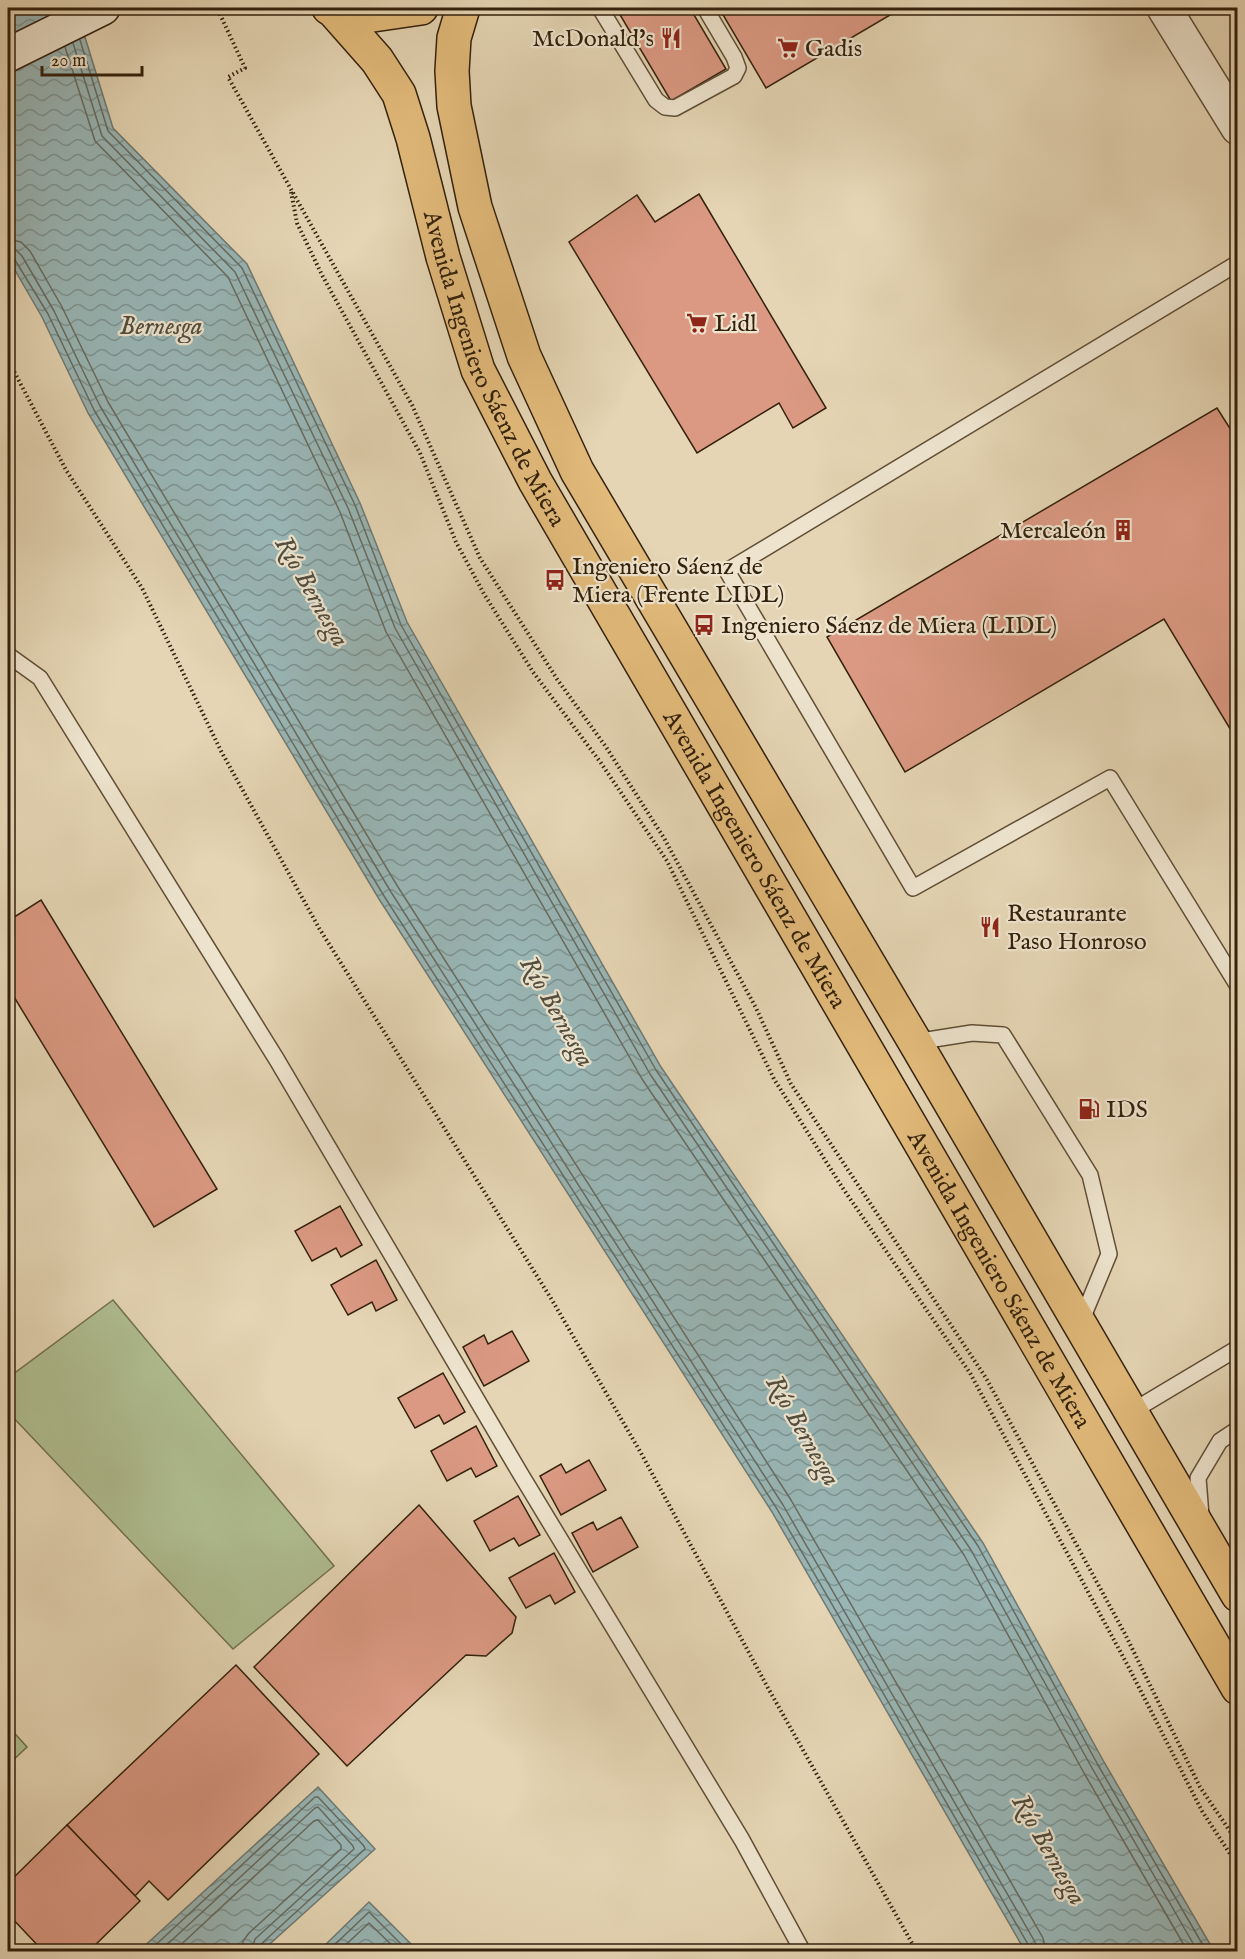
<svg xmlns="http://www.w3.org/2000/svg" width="1245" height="1959" font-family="'IM FELL English',serif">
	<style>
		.pitch { fill: #afbe91; stroke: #71704e; stroke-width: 1.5 }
		.water { fill: url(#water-waves); stroke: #707a72; stroke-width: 1.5 }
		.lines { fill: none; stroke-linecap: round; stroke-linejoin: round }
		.shore { stroke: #666c61; stroke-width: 1.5 }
		.building { fill: #db9983; stroke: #33210c; stroke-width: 1.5 }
		.service-casing { stroke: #604e36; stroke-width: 18 }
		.tertiary-casing { stroke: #604e36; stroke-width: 36 }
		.secondary-casing { stroke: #33210c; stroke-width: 36 }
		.primary-casing { stroke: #33210c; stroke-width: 36 }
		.path { stroke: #33210c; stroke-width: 4; stroke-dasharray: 1.5 3; stroke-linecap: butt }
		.service { stroke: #eee4ce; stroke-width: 15 }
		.tertiary { stroke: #eee4ce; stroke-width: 33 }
		.secondary { stroke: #eee4ce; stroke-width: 33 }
		.primary { stroke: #e2ba7a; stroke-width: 33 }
		.labels { text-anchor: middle; stroke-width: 4.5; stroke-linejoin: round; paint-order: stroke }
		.poi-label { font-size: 24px; fill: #33210c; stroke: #eee4ce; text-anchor: start }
		.street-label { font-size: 24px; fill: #33210c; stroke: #eee4ce }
		.water-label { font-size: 26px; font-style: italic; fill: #524e3f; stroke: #eee4ce }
	</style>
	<defs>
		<pattern id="water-waves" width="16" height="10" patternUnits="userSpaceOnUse" patternTransform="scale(1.5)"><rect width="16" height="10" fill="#99b6b6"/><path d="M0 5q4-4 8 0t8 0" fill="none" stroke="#7d9492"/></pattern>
	</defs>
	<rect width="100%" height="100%" fill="#e5d5b4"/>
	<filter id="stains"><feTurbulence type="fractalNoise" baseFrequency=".00333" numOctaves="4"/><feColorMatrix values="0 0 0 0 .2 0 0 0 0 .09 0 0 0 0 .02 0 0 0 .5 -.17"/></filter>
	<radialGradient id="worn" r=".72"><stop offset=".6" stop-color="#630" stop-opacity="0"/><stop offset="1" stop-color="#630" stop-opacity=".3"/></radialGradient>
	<g class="pitch">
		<path d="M113,1300L334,1566L233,1649L8,1412V1378Z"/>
		<path d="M8,1726L27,1747L8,1765Z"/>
	</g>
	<g class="water">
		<path d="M8,8H76L113,128L247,264L360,503L407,622L661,1067L983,1543L1104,1762L1214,1951H1025L772,1512L379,899L88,413L42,317L8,258Z"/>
		<path d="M318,1787L375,1849L262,1951H139Z"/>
		<path d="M369,1902L418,1951H319Z"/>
	</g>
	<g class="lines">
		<g class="shore">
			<path d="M80,40L108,131L242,268L355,505L401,625L656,1070L978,1546L1098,1765L1207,1952"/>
			<path d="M73,43L102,136L235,272L348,508L395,628L650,1074L971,1550L1092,1768L1198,1952"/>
			<path d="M65,47L95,141L228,277L340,512L386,632L642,1079L964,1555L1084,1773L1188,1952"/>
			<path d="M8,239L21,242L30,251L62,307L108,402L398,887L791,1500L1043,1938L1046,1952"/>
			<path d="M8,248L16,250L22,256L54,311L100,406L391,892L783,1505L1035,1942L1037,1952"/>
			<path d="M8,256L15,260L48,314L94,410L384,896L777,1509L1029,1946L1030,1952"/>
			<path d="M148,1952L315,1797H318L364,1846L365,1849L260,1945L258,1952"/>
			<path d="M159,1952L315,1808L318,1807L353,1846L354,1849L255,1939L251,1952"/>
			<path d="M173,1952L314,1821L318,1820L341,1845V1849L249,1933L243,1941L242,1952"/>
			<path d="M327,1952L369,1912L409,1952"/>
			<path d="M338,1952L369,1923L399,1952"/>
		</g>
	</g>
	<g class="building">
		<path d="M616,8H690L726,69L671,101Z"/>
		<path d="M719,8H902L766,88Z"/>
		<path d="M699,194L826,408L793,428L779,403L697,453L569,242L637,195L655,222Z"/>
		<path d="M1217,408L1238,441V742L1164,619L905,772L827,637Z"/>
		<path d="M41,900L217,1189L154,1227L8,987V921Z"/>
		<path d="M340,1206L362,1245L341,1257L336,1248L312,1261L295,1231Z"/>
		<path d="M376,1260L397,1300L376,1311L372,1302L348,1315L331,1285Z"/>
		<path d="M512,1331L529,1361L484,1386L463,1347L484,1335L488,1344Z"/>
		<path d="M443,1373L465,1412L444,1424L439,1415L415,1428L398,1398Z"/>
		<path d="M476,1426L497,1466L476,1477L471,1468L447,1481L431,1451Z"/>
		<path d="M589,1460L606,1490L561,1515L540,1476L561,1464L566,1473Z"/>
		<path d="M518,1496L540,1535L519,1546L514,1538L490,1551L474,1521Z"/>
		<path d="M419,1505L516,1617L512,1633L486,1656L466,1655L347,1766L254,1667Z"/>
		<path d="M621,1517L638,1547L593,1572L572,1533L593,1522L597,1530Z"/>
		<path d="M554,1553L575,1592L555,1604L550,1595L526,1608L509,1578Z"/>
		<path d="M236,1665L319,1754L168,1900L149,1881L135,1896L67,1825Z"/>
		<path d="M67,1825L140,1901L88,1952H44L8,1914V1883Z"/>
	</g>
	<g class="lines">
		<defs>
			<g id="service">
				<path d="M600,8L656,100L665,107L675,108L734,76L738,68L734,57L705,8"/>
				<path d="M1238,263L727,571L913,888L1110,778L1238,986"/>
				<path d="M8,655L40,678L277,1060L520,1473L742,1840L803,1952"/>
				<path d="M915,1042L972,1033L1003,1035L1090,1175L1109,1254L1080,1324"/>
				<path d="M1131,1412L1238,1348"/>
				<path d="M1201,1516L1198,1478L1220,1441L1238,1429"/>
			</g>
			<path id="tertiary" d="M1164,8L1238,128"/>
			<path id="secondary" d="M8,55L103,8"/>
			<g id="primary">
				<path d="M329,8L373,15L421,8"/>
				<path d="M463,8L454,38L452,71L454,106L475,207L524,356L577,471L915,1042L1238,1595"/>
				<path id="s1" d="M332,9L377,60L399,94L413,138L443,257L478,370L535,481L1238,1688"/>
			</g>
		</defs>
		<use href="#service" class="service-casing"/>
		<use href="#tertiary" class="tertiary-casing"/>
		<use href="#secondary" class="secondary-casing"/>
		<use href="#primary" class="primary-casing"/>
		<g class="path">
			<path d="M214,8L218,10L245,68L228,77L412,405L480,558L557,679L606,747L664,838L756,1008L791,1084L986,1378L1125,1634L1200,1787L1238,1843"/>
			<path d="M291,192L297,223L322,275L420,453L456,542L484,594L533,672L601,763L667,861L774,1079L842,1187L970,1373L1128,1666L1202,1811L1238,1866"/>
			<path d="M8,360L66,470L142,588L221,751L319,928L552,1300L641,1453L768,1688L917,1952"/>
		</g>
		<use href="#service" class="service"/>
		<use href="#tertiary" class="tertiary"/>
		<use href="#secondary" class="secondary"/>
		<use href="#primary" class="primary"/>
	</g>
	<defs>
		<symbol id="restaurant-bare" viewBox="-9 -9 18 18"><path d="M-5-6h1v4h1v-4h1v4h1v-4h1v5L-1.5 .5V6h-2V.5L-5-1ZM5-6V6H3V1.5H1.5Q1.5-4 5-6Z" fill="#8f2418" stroke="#eee4ce" stroke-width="2.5" paint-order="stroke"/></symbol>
		<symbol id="supermarket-bare" viewBox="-9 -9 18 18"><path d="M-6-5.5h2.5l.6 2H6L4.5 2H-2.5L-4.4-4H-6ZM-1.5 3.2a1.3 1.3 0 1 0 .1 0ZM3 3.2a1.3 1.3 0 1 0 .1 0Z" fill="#8f2418" stroke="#eee4ce" stroke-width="2.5" paint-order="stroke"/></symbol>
		<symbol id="building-bare" viewBox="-9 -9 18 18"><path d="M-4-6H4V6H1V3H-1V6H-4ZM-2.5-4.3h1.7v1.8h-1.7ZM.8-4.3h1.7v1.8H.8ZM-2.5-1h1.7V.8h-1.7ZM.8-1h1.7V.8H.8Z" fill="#8f2418" stroke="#eee4ce" stroke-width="2.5" paint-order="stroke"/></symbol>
		<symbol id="bus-bare" viewBox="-9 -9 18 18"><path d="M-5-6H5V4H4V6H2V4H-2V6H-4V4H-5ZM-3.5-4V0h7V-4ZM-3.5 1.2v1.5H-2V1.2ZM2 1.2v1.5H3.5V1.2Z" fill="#8f2418" stroke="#eee4ce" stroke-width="2.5" paint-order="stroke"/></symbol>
		<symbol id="fuel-bare" viewBox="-9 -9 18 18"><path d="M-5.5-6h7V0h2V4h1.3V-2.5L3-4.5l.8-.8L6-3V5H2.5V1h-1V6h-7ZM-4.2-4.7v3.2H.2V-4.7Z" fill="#8f2418" stroke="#eee4ce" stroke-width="2.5" paint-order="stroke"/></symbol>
	</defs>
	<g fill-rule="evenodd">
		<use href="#restaurant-bare" x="656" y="23" width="30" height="30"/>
		<use href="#supermarket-bare" x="773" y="33" width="30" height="30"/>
		<use href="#supermarket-bare" x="682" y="308" width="30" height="30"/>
		<use href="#building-bare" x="1108" y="515" width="30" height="30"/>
		<use href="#bus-bare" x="540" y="565" width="30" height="30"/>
		<use href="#bus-bare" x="689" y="610" width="30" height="30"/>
		<use href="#restaurant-bare" x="975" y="912" width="30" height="30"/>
		<use href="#fuel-bare" x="1074" y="1094" width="30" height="30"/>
	</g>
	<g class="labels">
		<g class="poi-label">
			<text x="654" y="46" text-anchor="end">McDonald's</text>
			<text x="805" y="56">Gadis</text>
			<text x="714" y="331">Lidl</text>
			<text x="1106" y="538" text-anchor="end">Mercaleón</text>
			<text x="572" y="574">Ingeniero Sáenz de<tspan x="572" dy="28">Miera (Frente LIDL)</tspan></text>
			<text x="721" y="633">Ingeniero Sáenz de Miera (LIDL)</text>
			<text x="1007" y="921">Restaurante<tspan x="1007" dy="28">Paso Honroso</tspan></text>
			<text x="1106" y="1117">IDS</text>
		</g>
		<g class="street-label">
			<text dy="8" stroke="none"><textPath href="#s1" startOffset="400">Avenida Ingeniero Sáenz de Miera</textPath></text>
			<text dy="8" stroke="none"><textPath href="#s1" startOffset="958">Avenida Ingeniero Sáenz de Miera</textPath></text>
			<text dy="8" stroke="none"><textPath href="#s1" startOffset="1444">Avenida Ingeniero Sáenz de Miera</textPath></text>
		</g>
		<g class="water-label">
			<text x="161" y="334">Bernesga</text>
			<text transform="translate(313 591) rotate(60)" y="9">Río Bernesga</text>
			<text transform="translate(558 1011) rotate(60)" y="9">Río Bernesga</text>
			<text transform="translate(804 1430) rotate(60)" y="9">Río Bernesga</text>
			<text transform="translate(1050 1849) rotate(60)" y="9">Río Bernesga</text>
		</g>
	</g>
	<rect width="1245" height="1959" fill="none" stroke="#e5d5b4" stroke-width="30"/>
	<rect x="9" y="9" width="1227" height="1941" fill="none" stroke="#33210c" stroke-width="3"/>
	<rect x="15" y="15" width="1215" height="1929" fill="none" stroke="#33210c" stroke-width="1.5"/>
	<path d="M42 66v9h100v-9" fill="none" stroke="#33210c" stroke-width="3"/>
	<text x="51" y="66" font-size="18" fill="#33210c" stroke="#eee4ce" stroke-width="4.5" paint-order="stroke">20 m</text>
	<rect width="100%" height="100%" filter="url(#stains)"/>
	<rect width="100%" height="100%" fill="url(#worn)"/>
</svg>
